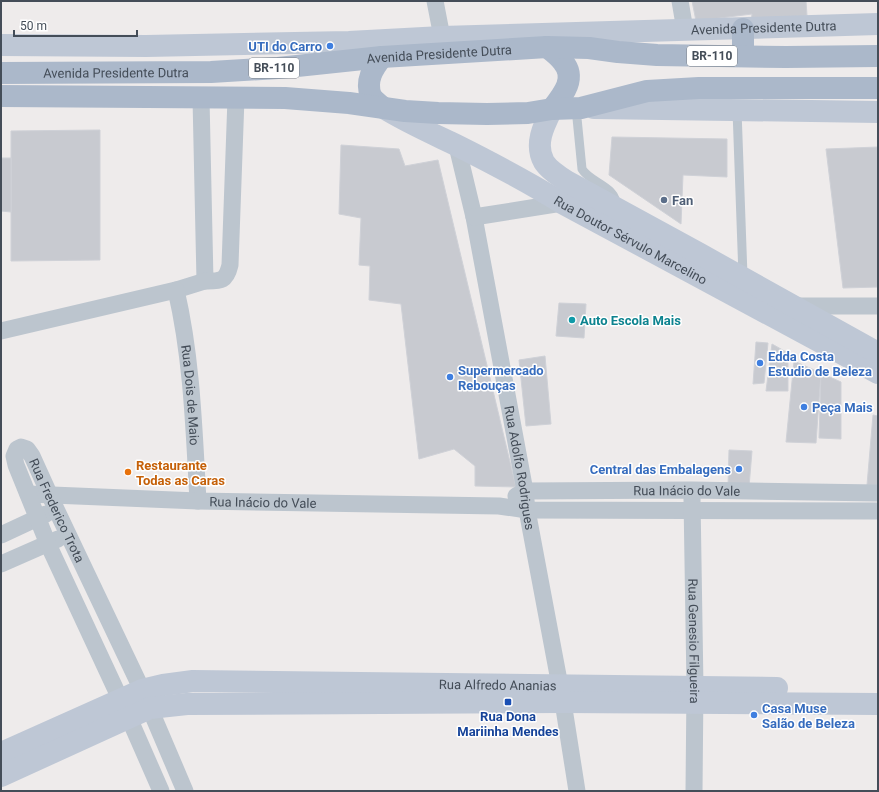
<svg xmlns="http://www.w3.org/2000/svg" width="879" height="792" font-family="Roboto,sans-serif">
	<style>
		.building { fill: #c8cad0; stroke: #cfd1d7 }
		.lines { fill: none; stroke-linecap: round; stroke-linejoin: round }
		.lane { stroke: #bcc5ce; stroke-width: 9 }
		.street { stroke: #bcc5ce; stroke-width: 17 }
		.secondary { stroke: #bec7d5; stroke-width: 22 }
		.primary { stroke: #abb8ca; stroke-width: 22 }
		.shop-dot { fill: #3f7fe0; stroke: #fff; stroke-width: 1.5 }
		.service-dot { fill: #5c6f8a; stroke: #fff; stroke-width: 1.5 }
		.culture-dot { fill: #0f9aa8; stroke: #fff; stroke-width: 1.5 }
		.food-dot { fill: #e8710a; stroke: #fff; stroke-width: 1.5 }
		.transit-dot { fill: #1a4fb4; stroke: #fff; stroke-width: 1.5 }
		.labels { text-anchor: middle; stroke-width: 3; stroke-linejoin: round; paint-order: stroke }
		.shield { fill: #fff; stroke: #7c828a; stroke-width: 1 }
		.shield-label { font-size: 12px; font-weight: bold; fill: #444d58 }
		.street-label { font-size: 13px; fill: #444d58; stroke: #fff }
		.shop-label { font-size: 13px; font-weight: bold; fill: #366cbe; stroke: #fff; text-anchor: start }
		.service-label { font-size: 13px; font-weight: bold; fill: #4e5e75; stroke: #fff; text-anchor: start }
		.culture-label { font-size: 13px; font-weight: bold; fill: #0d838f; stroke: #fff; text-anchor: start }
		.food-label { font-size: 13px; font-weight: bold; fill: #c56008; stroke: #fff; text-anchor: start }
		.transit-label { font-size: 13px; font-weight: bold; fill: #164399; stroke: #fff }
	</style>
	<rect width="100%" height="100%" fill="#eeebeb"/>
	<g class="building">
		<path d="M692,1H806L807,16L751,23L752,14L696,21Z"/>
		<path d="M100,130V260L11,261V131Z"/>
		<path d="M612,137L727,139V177L683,175L681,224L609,175Z"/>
		<path d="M341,145L399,149L405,166L438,160L516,487L475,486V466L454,449L419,459L401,304L369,300L370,266L359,265L361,218L339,214Z"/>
		<path d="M878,147V287L843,288L826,149Z"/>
		<path d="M1,158H11V212L1,211Z"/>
		<path d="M559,303L586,304L584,338L556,336Z"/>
		<path d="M756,342L768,343L764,383L753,384Z"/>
		<path d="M772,344L788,353V391H766Z"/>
		<path d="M545,356L551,424L526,426L519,360Z"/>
		<path d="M794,361L821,373L816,443L786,442Z"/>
		<path d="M821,373L841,382V439L819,438Z"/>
		<path d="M873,415L878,416V485H867Z"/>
		<path d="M729,450L752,451L749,487L728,486Z"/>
	</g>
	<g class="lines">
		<g class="lane">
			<path d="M576,108L582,169C590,183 617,186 616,206"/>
			<path d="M737,110L743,276"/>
		</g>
		<g class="street">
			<path d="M435,1L442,37L443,49"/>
			<path d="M680,1L685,30"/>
			<path d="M201,98L205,281C220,281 226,282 230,265L236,98"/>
			<path id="s1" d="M457,146L474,217L525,491L527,510L563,702L577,791"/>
			<path d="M474,217L562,203"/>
			<path d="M176,290L205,281"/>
			<path d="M795,306H878"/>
			<path id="s2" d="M1,331L176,290C192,359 194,430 198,501"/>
			<path id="s3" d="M28,494L198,501L499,506L527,510L878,511"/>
			<path id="s4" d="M516,496L525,491L692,490L878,493"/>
			<path id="s5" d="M692,499L695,687L694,791"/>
			<path d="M1,535L46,514"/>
			<path d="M1,564L58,539"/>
			<path id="s6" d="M161,791L129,718L48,544L16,465L14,456L17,449L21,447L27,449L32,456L56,509L142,690L185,791"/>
		</g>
		<g class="secondary">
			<path id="s7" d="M1,45L146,46L349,42L442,37L878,24"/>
			<path id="s8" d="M382,107C406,122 431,133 456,145C492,163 528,182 562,203L878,373"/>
			<path d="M594,108L878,112"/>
			<path d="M552,109C544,125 534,144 544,162C549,170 560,177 568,182L700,254L878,353"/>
			<path id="s9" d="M1,753L142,690L163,685L193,681L777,688"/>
			<path d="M1,776L150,708L187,704L563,702L878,704"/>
		</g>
		<g class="primary">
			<path d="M547,47C552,51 559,56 563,62C577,78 563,95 552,109"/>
			<path d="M743,56V29"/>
			<path d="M382,57C373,68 365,81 371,96C373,100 379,104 382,107"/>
			<path id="s10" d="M1,73L211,72L278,68L382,57L547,47L589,48L618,52L657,55L786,57L878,56"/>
			<path d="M1,96L285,98L349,103L405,111L438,113L487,114L528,113L552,109L581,108L647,91L699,88H878"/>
		</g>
	</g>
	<g class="shop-dot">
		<circle cx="330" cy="46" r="4"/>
		<circle cx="760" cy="363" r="4"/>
		<circle cx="450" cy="377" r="4"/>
		<circle cx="804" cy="407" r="4"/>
		<circle cx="739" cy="469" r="4"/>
		<circle cx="754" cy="715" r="4"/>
	</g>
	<circle class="service-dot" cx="664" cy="200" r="4"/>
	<circle class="culture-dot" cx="572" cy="320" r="4"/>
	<circle class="food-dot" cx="128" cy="472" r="4"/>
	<rect class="transit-dot" x="504" y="698" width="8" height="8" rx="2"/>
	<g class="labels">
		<g class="shield">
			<rect x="687" y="46" width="50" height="20" rx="3"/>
			<rect x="249" y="58" width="50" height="20" rx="3"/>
		</g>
		<g class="shield-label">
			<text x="712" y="60">BR-110</text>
			<text x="274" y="72">BR-110</text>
		</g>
		<g class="street-label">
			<text dy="5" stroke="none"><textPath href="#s7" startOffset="763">Avenida Presidente Dutra</textPath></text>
			<text dy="5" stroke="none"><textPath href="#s10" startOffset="439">Avenida Presidente Dutra</textPath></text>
			<text dy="5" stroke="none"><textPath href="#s10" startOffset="115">Avenida Presidente Dutra</textPath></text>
			<text dy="5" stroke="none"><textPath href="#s8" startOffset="282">Rua Doutor Sérvulo Marcelino</textPath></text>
			<text dy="5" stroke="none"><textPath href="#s2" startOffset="286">Rua Dois de Maio</textPath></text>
			<text dy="5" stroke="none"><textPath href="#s1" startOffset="328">Rua Adolfo Rodrigues</textPath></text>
			<text dy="5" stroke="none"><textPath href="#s4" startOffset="172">Rua Inácio do Vale</textPath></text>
			<text dy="5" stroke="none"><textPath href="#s3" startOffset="235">Rua Inácio do Vale</textPath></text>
			<text dy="5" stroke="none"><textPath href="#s6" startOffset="453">Rua Frederico Trota</textPath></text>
			<text dy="5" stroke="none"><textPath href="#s5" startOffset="142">Rua Genesio Filgueira</textPath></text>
			<text dy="5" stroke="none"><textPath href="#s9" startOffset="511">Rua Alfredo Ananias</textPath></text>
		</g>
		<g class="shop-label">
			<text x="322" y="51" text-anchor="end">UTI do Carro</text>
			<text x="768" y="361">Edda Costa<tspan x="768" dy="15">Estudio de Beleza</tspan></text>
			<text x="458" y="375">Supermercado<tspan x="458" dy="15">Rebouças</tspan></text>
			<text x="812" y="412">Peça Mais</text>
			<text x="731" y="474" text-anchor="end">Central das Embalagens</text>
			<text x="762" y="713">Casa Muse<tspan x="762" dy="15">Salão de Beleza</tspan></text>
		</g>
		<g class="service-label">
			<text x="672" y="205">Fan</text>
		</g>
		<g class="culture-label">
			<text x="580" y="325">Auto Escola Mais</text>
		</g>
		<g class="food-label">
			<text x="136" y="470">Restaurante<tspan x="136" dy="15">Todas as Caras</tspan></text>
		</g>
		<g class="transit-label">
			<text x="508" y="721">Rua Dona<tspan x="508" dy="15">Mariinha Mendes</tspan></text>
		</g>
	</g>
	<rect width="879" height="792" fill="none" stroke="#444d58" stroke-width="4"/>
	<path d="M14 30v6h123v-6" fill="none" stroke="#444d58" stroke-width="2"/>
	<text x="20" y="30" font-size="12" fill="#444d58" stroke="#ffffff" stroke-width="3" paint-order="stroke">50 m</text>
</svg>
